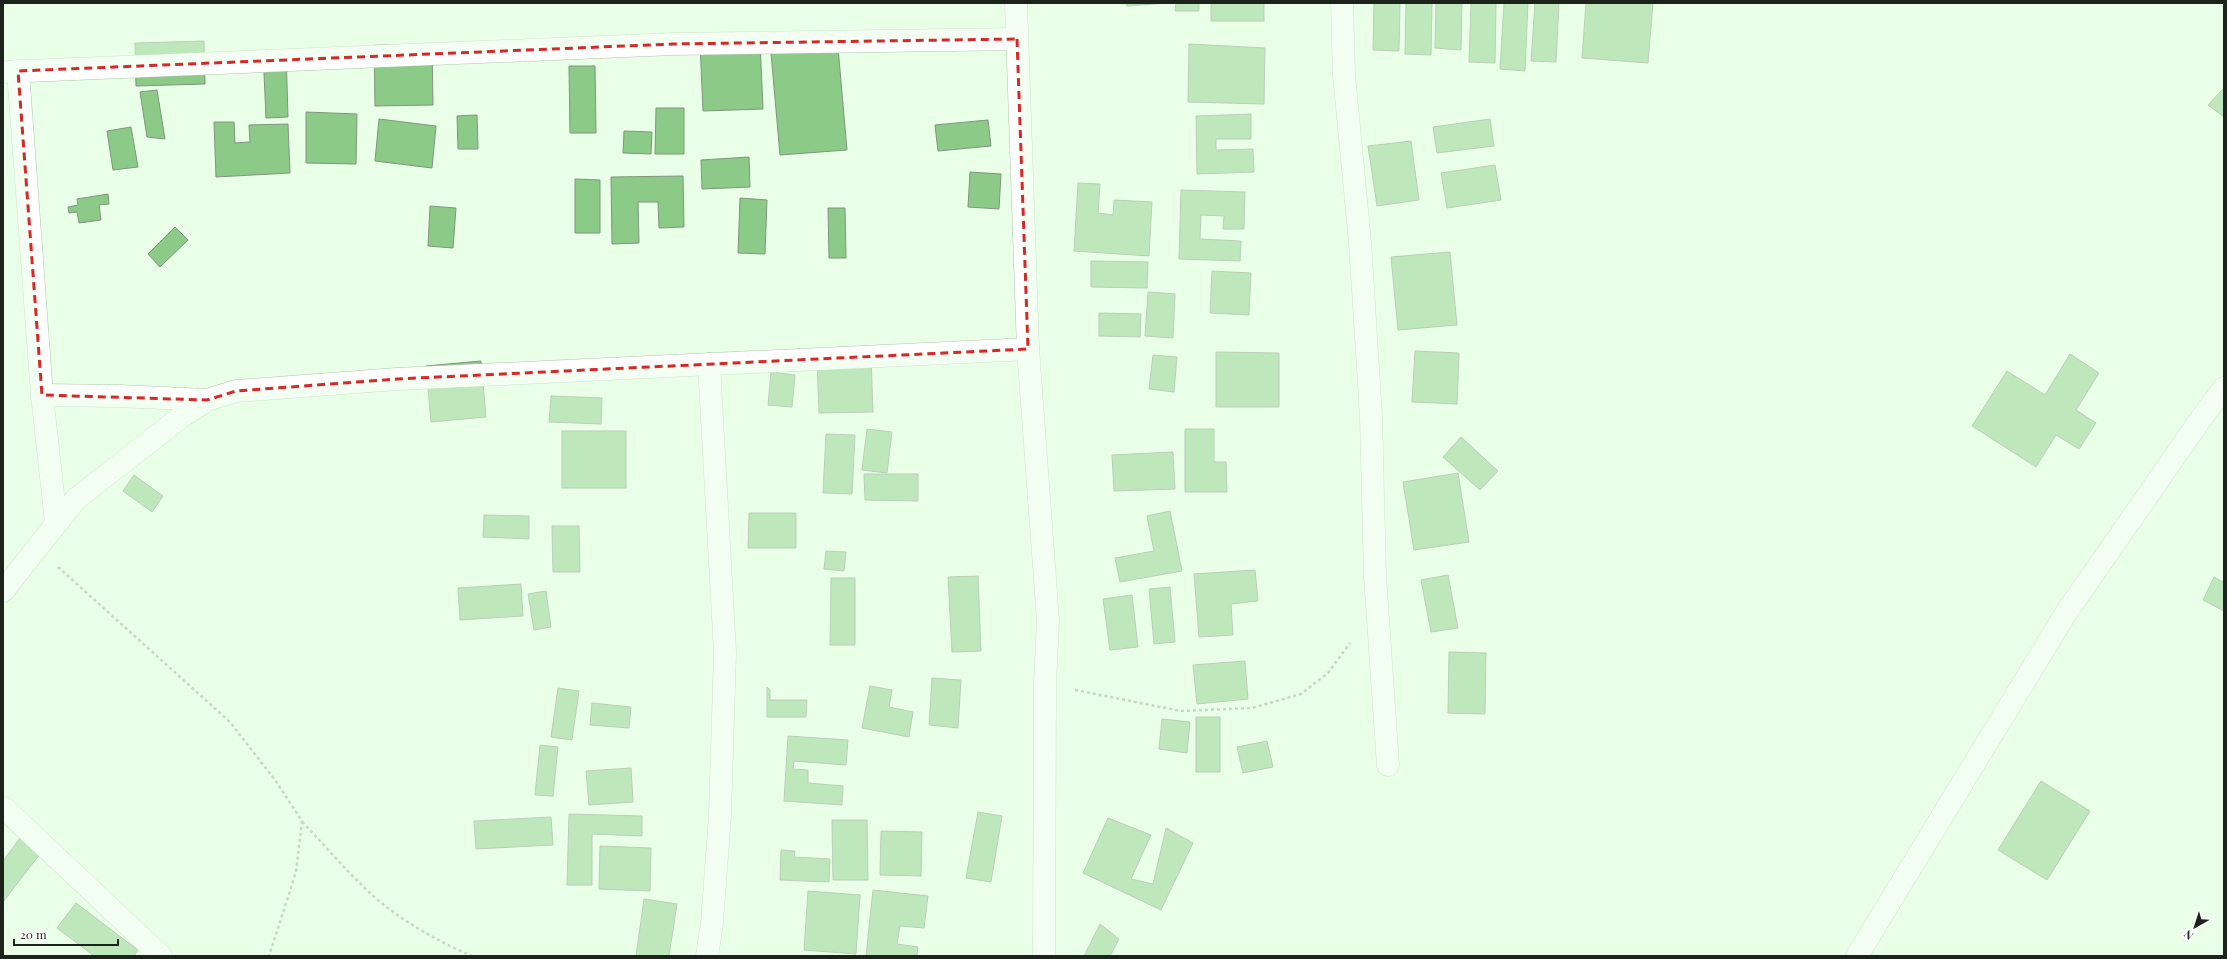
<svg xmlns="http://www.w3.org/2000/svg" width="2227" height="959" font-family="'Playfair Display',serif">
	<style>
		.building { fill: #8cca88; stroke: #81957f }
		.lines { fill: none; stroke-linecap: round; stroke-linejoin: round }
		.minor-casing { stroke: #afc4ad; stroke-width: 23 }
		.path { stroke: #9aaa98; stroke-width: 2.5; stroke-dasharray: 3 3; stroke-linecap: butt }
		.minor { stroke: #fff; stroke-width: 22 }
		.marked { fill: none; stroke: #d62828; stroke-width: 3; stroke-dasharray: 8 5; stroke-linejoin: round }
	</style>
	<rect width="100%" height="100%" fill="#e9ffe7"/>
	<g class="building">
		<path d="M1126,3H1168L1127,6Z"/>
		<path d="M1176,3H1199V11H1175Z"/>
		<rect x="1211" y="3" width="53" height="18"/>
		<path d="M1374,3H1400L1399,51L1373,50Z"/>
		<path d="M1406,3H1432L1431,55L1405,54Z"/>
		<path d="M1436,3H1462L1461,50L1435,48Z"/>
		<path d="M1471,3H1496L1495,63L1469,62Z"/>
		<path d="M1504,3H1528L1525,71L1500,69Z"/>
		<path d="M1535,3H1559L1556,62L1531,61Z"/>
		<path d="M1586,3H1653L1648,63L1582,58Z"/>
		<path d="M837,36L847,150L780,155L770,42Z"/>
		<path d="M204,41L205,84L136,86L135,43Z"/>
		<path d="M760,41L763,109L703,111L700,43Z"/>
		<path d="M432,44L433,105L375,106L374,45Z"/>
		<path d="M1189,44L1265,48L1264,104L1188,102Z"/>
		<path d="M286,50L288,117L266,118L263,51Z"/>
		<path d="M569,66H595L596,133H570Z"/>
		<path d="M2224,88V117L2208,105Z"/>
		<path d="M157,90L165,139L147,137L140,92Z"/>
		<path d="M656,108H684V154H655Z"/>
		<path d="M306,112L357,114L356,164L306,163Z"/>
		<path d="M1251,114V139H1216V150L1253,149L1254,172L1197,174L1196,116Z"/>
		<path d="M477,115L478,149H458L457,116Z"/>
		<path d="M379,119L436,126L432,168L375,161Z"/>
		<path d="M1490,119L1494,146L1437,153L1433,127Z"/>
		<path d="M988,120L991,146L938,151L935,125Z"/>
		<path d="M214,122H234L235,143L250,142L249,125L288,124L290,173L216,177Z"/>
		<path d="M131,127L138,167L113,170L107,131Z"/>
		<path d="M624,131L652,132L651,154L623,153Z"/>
		<path d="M1411,141L1419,200L1377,206L1368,146Z"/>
		<path d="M749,157L750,187L702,189L701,160Z"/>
		<path d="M1495,165L1501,200L1447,208L1441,173Z"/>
		<path d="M970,172L1001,174L999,209L968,207Z"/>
		<path d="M683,176L684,227L659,228L658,202H638L639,243L612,244L611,177Z"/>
		<path d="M575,179L600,180V233H575Z"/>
		<path d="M1078,183L1100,184L1098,213L1113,215L1114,200L1152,202L1149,256L1074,251Z"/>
		<path d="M1181,190L1245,192L1244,229H1223L1224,216L1201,215L1200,239L1241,241L1240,261L1179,259Z"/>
		<path d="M108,194L109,204L99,205L101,220L79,223L77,212L69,213L68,207L78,205L77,199Z"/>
		<path d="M740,198L767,200L765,254L738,253Z"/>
		<path d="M430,206L456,208L453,248L428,246Z"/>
		<path d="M828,208H845L846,258H829Z"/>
		<path d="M175,227L188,240L160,267L148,254Z"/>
		<path d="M1450,252L1457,325L1398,330L1391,257Z"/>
		<path d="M1091,261L1148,262L1147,288L1091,287Z"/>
		<path d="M1212,271L1251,273L1249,315L1210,313Z"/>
		<path d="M1148,292L1175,294L1173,338L1145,336Z"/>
		<path d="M1099,313L1141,314L1140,337L1099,336Z"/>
		<path d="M1415,351L1459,353L1457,404L1412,402Z"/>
		<path d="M1216,352L1279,353V407H1216Z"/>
		<path d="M2070,354L2099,373L2076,410L2096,423L2079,449L2056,435L2036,467L1972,426L2007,371L2045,395Z"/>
		<path d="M1153,355L1177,357L1174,392L1149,389Z"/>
		<path d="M871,357L873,412L819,413L817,359Z"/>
		<path d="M481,361L486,417L431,422L426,366Z"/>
		<path d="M771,372L795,375L792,407L768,405Z"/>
		<path d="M551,396L602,398L601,424L549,422Z"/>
		<path d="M867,429L892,432L887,473L862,470Z"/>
		<path d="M1185,429H1214V462H1226L1227,492H1185Z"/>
		<rect x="562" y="431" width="64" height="57"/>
		<path d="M826,434L855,435L852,494L823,493Z"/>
		<path d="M1461,437L1498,471L1480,490L1443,457Z"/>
		<path d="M1173,452L1175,489L1114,491L1112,455Z"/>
		<path d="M1458,473L1469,542L1414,550L1403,482Z"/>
		<path d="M864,474H918V501L865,500Z"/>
		<path d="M134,475L163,496L152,512L123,491Z"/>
		<path d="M1170,511L1182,571L1120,582L1115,558L1154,551L1147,516Z"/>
		<path d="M749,513H796V548H748Z"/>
		<path d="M484,515L529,516V539L483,537Z"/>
		<path d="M552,526H579L580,572H553Z"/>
		<path d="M826,551L846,552L844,571L824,569Z"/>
		<path d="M1255,570L1258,601L1231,604L1233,635L1199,637L1194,574Z"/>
		<path d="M1448,575L1458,628L1431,632L1421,580Z"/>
		<path d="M978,576L981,651L952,652L948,577Z"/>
		<path d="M2214,577L2223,582L2224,580V611L2203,600Z"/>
		<path d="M831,578H855V645H830Z"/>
		<path d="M521,584L523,616L460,620L458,588Z"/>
		<path d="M1170,587L1175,642L1154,644L1149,589Z"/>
		<path d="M546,591L551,627L534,630L528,594Z"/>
		<path d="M1132,595L1138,647L1110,650L1103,599Z"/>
		<path d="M1449,652L1486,653L1485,714L1448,713Z"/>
		<path d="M1245,661L1248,699L1197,704L1193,665Z"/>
		<path d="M932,678L961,680L958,728L929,725Z"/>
		<path d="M870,686L892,690L889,707L913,712L909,737L862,728Z"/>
		<path d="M767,687L770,690V700H807L806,717H767Z"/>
		<path d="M558,688L579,691L572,740L551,737Z"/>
		<path d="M592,703L631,707L629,728L590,725Z"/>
		<rect x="1196" y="717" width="24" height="55"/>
		<path d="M1162,719L1190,722L1187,753L1159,749Z"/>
		<path d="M788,736L848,740L846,765L794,761L793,769L808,770V783L843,786L842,805L784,801Z"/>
		<path d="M1267,741L1273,767L1243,773L1237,747Z"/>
		<path d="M540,745L558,747L553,796L535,795Z"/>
		<path d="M631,768L633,802L589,805L586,771Z"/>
		<path d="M2041,781L2090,811L2047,880L1998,850Z"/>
		<path d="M978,812L1002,816L991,882L966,878Z"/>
		<path d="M569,814L642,816V836L592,834V885H567Z"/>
		<path d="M551,817L553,845L476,849L474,821Z"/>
		<path d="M1108,818L1151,835L1131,879L1153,884L1166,828L1193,843L1161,910L1083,873Z"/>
		<path d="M832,820H867L868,880H833Z"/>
		<path d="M881,831L922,832L921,876L880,875Z"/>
		<path d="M20,838L40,854L3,902V861Z"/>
		<path d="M600,846L651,848L650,891L599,889Z"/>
		<path d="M781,850L795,851L794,857L830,859L829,882L780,880Z"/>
		<path d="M873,890L928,896L924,928L900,926L897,944L918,947L917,956H866Z"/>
		<path d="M808,891L860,895L856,954L804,950Z"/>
		<path d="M644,899L677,904L669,956H636Z"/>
		<path d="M76,903L138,950L134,956H94L57,928Z"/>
		<path d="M1100,924L1119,939L1110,956H1084Z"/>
	</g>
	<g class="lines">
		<defs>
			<g id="minor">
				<path d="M1016,3L1028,349L1048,620L1045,684L1044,956"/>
				<path d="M1342,3L1344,75L1360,242L1371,416L1375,576L1388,765"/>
				<path d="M18,71L42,395L56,522"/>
				<path d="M3,72L673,44L1017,39"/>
				<path d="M42,395L119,396L207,400"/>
				<path d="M3,591L76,499L181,417L207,400L236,391L397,379L1028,349"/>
				<path d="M3,807L161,956"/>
				<path d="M707,956L712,923L720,815L725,653L709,364"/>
				<path d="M1857,956L2066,613L2205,413L2224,388"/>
			</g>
		</defs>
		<use href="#minor" class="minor-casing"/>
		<g class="path">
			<path d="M58,567L230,722L275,780L302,821L296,872L269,956"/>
			<path d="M1075,690L1181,711L1252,708L1301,694L1328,673L1350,643"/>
			<path d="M302,822C325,845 346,871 370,893C398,919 437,941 472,956"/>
		</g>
		<use href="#minor" class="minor"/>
	</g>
	<path d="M0 0H2227V959H0ZM1017,39L1028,349L397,379L236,391L207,400L42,395L18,71L673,44Z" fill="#e9ffe7" fill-opacity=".55" fill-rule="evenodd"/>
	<path class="marked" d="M1017,39L1028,349L397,379L236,391L207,400L42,395L18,71L673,44Z"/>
	<rect width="2227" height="959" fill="none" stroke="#1b231a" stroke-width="8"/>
	<g transform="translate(2195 927) rotate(219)" stroke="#ffffff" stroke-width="3" paint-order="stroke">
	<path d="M0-3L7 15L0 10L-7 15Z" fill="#1b231a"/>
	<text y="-6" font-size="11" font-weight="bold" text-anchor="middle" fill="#1b231a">N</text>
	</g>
	<path d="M14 939v6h104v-6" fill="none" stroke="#1b231a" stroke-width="2"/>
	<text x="20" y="939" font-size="12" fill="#1b231a" stroke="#ffffff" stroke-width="3" paint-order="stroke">20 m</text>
</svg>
